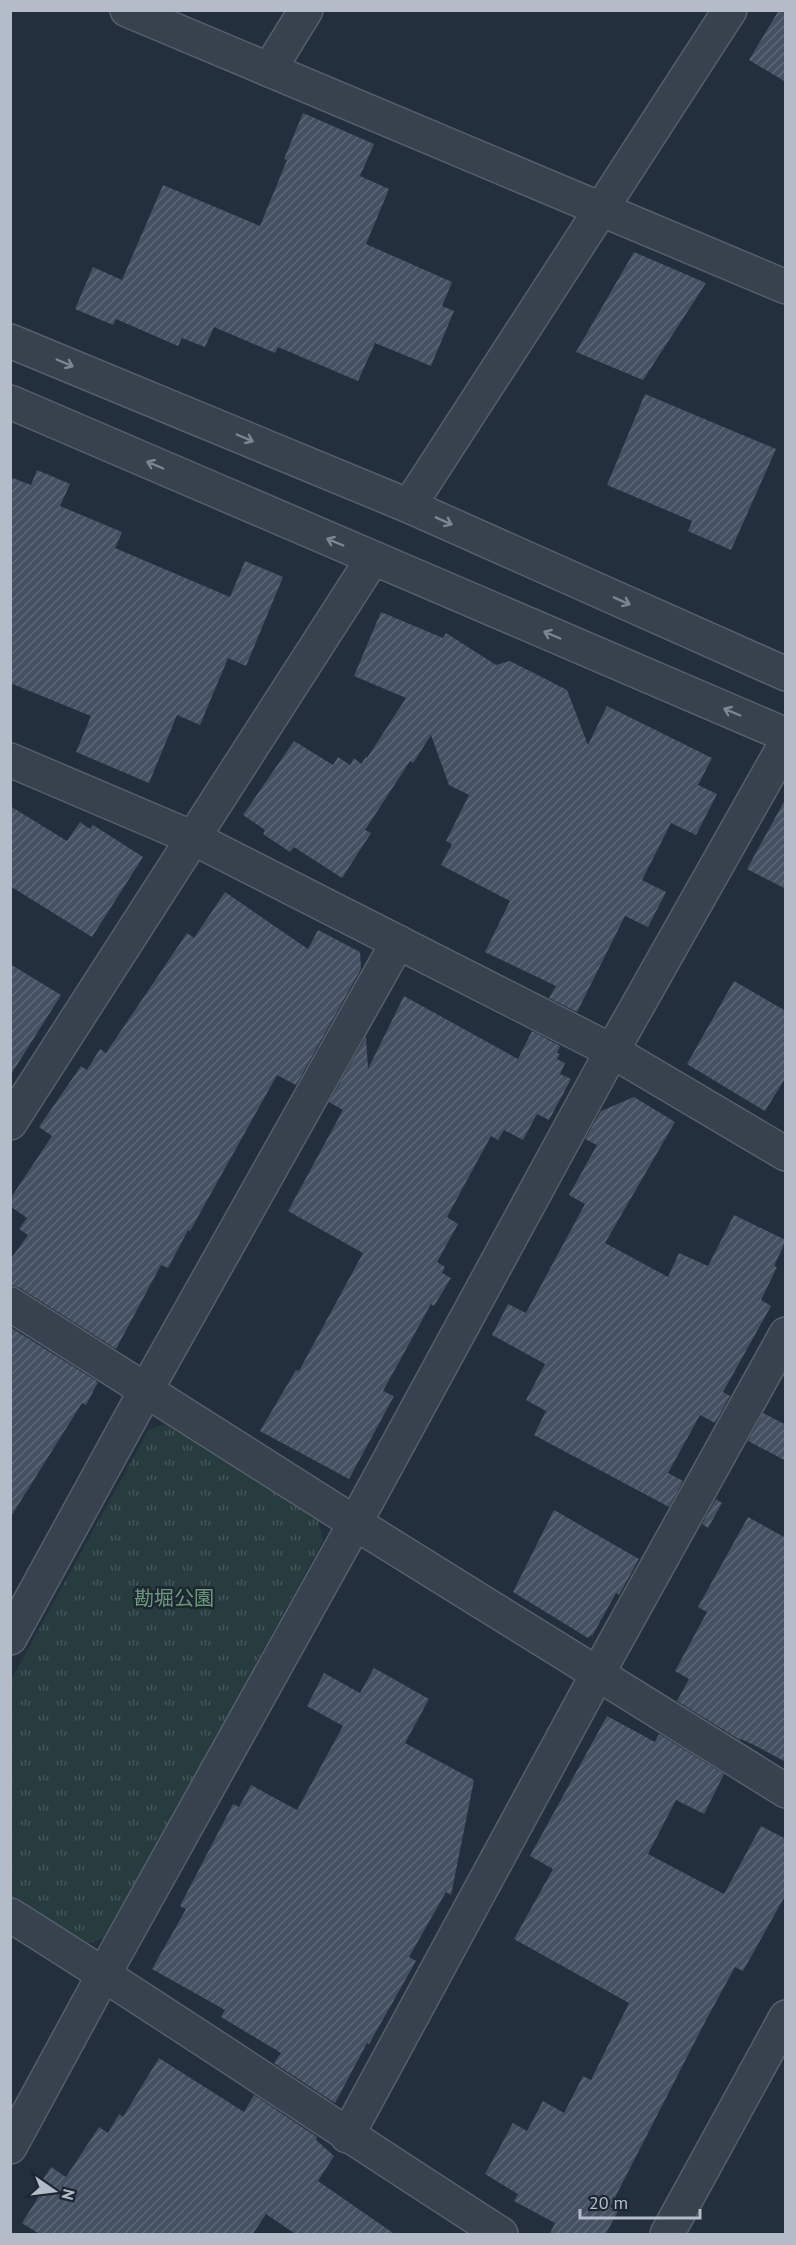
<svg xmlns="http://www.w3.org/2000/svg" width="796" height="2245" font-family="'PT Sans','Noto Sans JP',sans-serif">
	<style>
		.park { fill: url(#park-tufts) }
		.building { fill: url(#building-hatch) }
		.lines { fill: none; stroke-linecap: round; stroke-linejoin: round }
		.minor-casing { stroke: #565f6c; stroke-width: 36 }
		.minor { stroke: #38414e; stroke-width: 33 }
		.oneway { stroke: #7c8592 }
		.labels { text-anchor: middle; stroke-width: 5; stroke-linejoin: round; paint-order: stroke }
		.park-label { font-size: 20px; fill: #6b9a76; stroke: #1d2633 }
	</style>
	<defs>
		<pattern id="park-tufts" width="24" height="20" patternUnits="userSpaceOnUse" patternTransform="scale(1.5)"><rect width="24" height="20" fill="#263c3f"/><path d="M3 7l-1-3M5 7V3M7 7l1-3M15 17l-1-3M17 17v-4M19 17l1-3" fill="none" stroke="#435659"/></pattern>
		<pattern id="building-hatch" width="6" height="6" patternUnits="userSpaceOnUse" patternTransform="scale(1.5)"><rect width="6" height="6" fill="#455162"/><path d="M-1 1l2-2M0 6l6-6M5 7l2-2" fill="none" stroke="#5d6877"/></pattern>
	</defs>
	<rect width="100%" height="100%" fill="#242f3e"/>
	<path class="park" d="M167,1424L318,1519L323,1541L105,1937L86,1945L11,1898V1680L149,1429Z"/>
	<g class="building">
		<path d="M779,10H786V82L749,60Z"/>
		<path d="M303,113L374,144L360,176L389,189L366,244L452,282L442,306L454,311L431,366L375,343L358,381L278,347L275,353L214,327L205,347L182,338L178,346L116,319L113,325L75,309L93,267L122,280L163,185L260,226L287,160L284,159Z"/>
		<path d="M634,252L706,283L643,380L576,352Z"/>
		<path d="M645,394L776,449L731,550L688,531L692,521L607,485Z"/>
		<path d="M37,470L70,484L60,506L122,532L115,548L230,597L245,561L283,577L246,666L228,658L200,725L177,715L149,783L76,752L91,716L10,683V477L31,485Z"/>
		<path d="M381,612L443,638L446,633L496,665L510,661L567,690L588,745L607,706L712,758L698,785L717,794L696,835L671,823L642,880L666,892L648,927L625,916L577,1012L549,998L556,986L485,952L510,901L441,865L452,844L446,841L469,795L449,785L431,735L413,763L410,761L365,830L371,833L342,878L294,847L290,852L263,834L265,830L243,815L294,741L333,765L338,757L350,765L354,758L361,764L366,757L367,758L406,698L354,676Z"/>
		<path d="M786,798V889L747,869Z"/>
		<path d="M10,806L67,841L80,822L90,829L93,825L143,857L92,937L10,886Z"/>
		<path d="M225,892L308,949L318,930L360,952L361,969L296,1085L277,1075L190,1231L188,1230L168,1268L161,1265L116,1349L20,1288L10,1285V1260L28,1235L19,1229L27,1218L10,1206V1199L52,1136L39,1127L81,1066L87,1070L100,1049L106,1053L187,933L194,938Z"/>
		<path d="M10,964L61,995L10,1076Z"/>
		<path d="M734,981L786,1011V1077L765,1111L687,1064Z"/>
		<path d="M404,996L518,1059L532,1031L560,1046L557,1053L560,1054L557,1059L565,1063L560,1074L571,1079L549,1120L537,1114L523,1140L504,1130L498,1140L491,1136L447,1217L458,1224L437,1262L445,1267L442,1273L451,1278L434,1306L431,1304L383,1391L394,1396L349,1479L260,1431L296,1370L299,1371L363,1253L288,1211L343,1110L329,1102L366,1037L368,1069Z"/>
		<path d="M634,1097L675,1122L605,1243L668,1277L679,1253L708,1266L734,1215L786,1240L774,1266L777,1267L761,1300L771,1306L723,1392L730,1396L715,1423L700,1415L668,1473L683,1481L669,1507L534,1435L546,1411L526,1400L545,1364L492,1335L508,1304L526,1313L585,1204L569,1195L597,1145L585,1139L601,1111Z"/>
		<path d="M10,1327L98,1382L86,1405L82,1403L10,1518Z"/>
		<path d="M763,1413L786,1425V1461L748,1441Z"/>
		<path d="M716,1499L722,1503L708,1528L702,1524Z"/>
		<path d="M554,1510L639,1559L619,1595L616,1593L592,1636L591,1635L588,1638L513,1592Z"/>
		<path d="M748,1517L786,1538V1762L756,1746L741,1739L740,1740L677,1701L689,1679L675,1671L707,1612L698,1607Z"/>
		<path d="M374,1668L429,1699L405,1743L474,1780L451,1895L446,1892L409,1957L416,1961L369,2044L367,2043L335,2103L274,2063L281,2053L221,2017L225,2010L152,1969L186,1909L180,1906L233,1804L239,1807L251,1785L297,1810L343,1726L307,1706L324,1673L360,1693Z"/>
		<path d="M607,1716L655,1742L659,1734L724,1774L704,1814L676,1800L648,1854L724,1894L761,1826L786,1839V1894L743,1971L735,1967L705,2022L610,2207L618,2211L605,2235H549L555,2223L514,2201L518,2194L485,2174L513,2123L527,2131L543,2101L564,2113L583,2076L591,2080L629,2003L514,1939L553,1869L530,1856Z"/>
		<path d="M159,2058L244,2112L254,2095L317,2137L316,2140L334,2156L318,2181L396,2235H297L266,2214L252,2235H41L22,2223L39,2196L34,2193L51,2167L66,2177L99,2127L108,2133L119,2114L123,2117Z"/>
	</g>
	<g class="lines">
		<defs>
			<g id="minor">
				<path d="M127,10L786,287"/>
				<path d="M269,70L306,10"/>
				<path d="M10,341L409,506L786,674"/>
				<path d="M10,402L786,735"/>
				<path d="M409,506L730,10"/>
				<path d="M10,760L193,838L612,1051L786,1154"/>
				<path d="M10,1123L373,558"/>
				<path d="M10,1304L355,1523L786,1791"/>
				<path d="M10,1638L146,1390L398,942"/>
				<path d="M10,1915C176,2019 337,2129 501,2234"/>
				<path d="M347,2136L598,1673L786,1334"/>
				<path d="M10,2147L104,1974L355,1523L612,1051L786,743"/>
				<path d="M667,2234L786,2017"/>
			</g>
		</defs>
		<use href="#minor" class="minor-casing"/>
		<use href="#minor" class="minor"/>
	</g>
	<defs><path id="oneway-shaft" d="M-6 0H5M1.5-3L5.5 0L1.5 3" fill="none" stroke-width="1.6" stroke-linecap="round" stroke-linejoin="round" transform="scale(1.5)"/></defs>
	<g class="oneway">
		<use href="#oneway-shaft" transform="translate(65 363) rotate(23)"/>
		<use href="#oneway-shaft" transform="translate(245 438) rotate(23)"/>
		<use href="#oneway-shaft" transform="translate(155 465) rotate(-157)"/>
		<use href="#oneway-shaft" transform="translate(444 521) rotate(24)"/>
		<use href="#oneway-shaft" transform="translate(335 542) rotate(-157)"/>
		<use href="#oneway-shaft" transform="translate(622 601) rotate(24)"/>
		<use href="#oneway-shaft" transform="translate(552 635) rotate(-157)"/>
		<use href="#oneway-shaft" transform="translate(732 712) rotate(-157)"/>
	</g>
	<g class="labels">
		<g class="park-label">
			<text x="174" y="1605">勘堀公園</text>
		</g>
	</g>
	<rect width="796" height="2245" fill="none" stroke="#b4bcc9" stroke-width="24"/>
	<g transform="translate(54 2191) rotate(104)" stroke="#1d2633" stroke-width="4.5" paint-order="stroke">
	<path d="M0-4.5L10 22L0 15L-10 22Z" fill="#b4bcc9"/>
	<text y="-9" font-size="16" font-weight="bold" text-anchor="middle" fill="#b4bcc9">N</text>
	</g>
	<path d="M580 2209v9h120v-9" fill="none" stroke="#b4bcc9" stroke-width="3"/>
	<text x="589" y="2209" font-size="18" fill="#b4bcc9" stroke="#1d2633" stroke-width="4.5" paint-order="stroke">20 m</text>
</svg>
